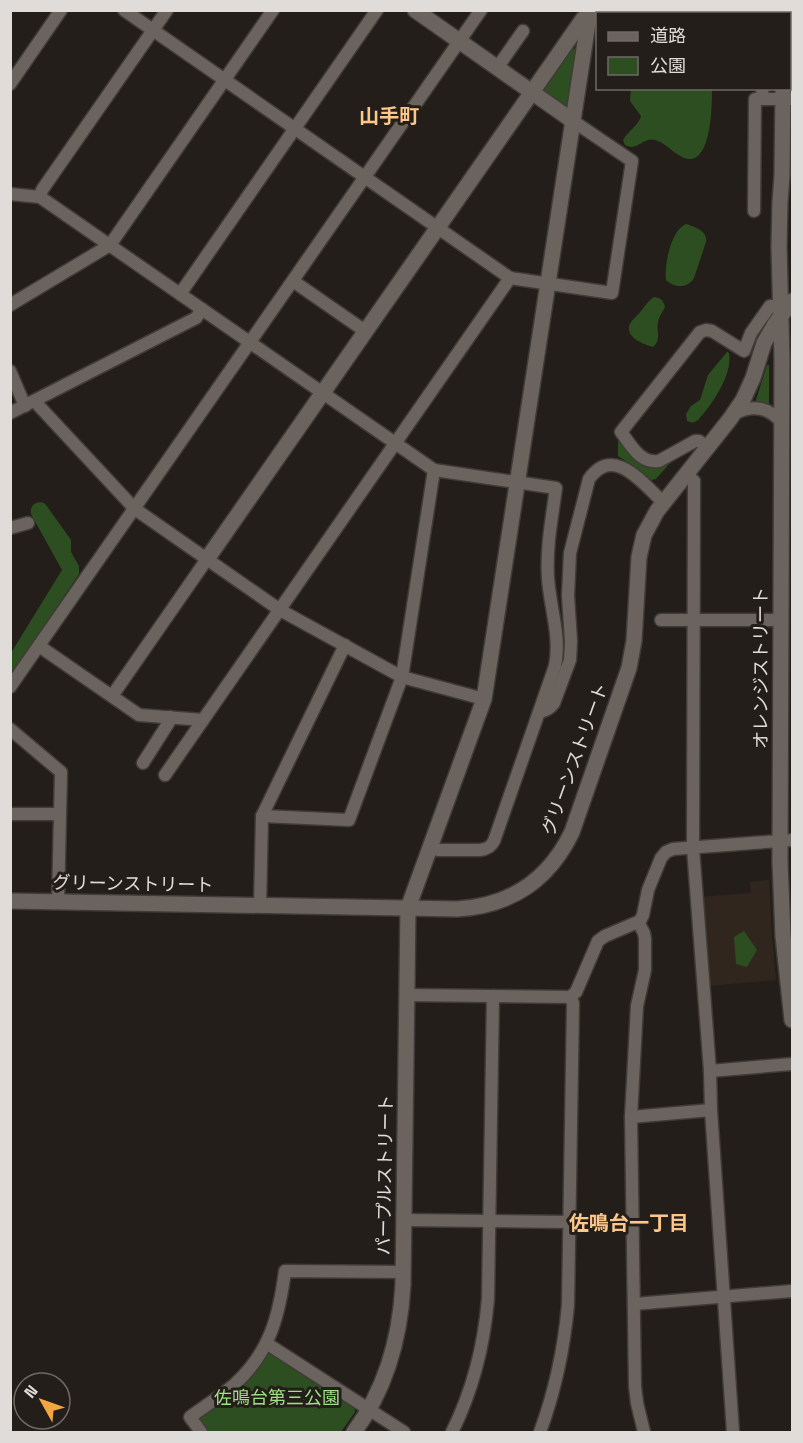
<svg xmlns="http://www.w3.org/2000/svg" width="803" height="1443" font-family="'Space Grotesk','Noto Sans JP',sans-serif">
	<style>
		.built { fill: #31261e }
		.green { fill: #2d4e20 }
		.lines { fill: none; stroke-linecap: round; stroke-linejoin: round }
		.street-casing { stroke: #403b38; stroke-width: 15 }
		.secondary-casing { stroke: #403b38; stroke-width: 18 }
		.street { stroke: #6b645e; stroke-width: 12 }
		.secondary { stroke: #6b645e; stroke-width: 15 }
		.labels { text-anchor: middle; stroke-width: 6; stroke-linejoin: round; paint-order: stroke }
		.street-label { font-size: 18px; fill: #e0dcd9; stroke: #241e1a }
		.park-label { font-size: 18px; fill: #9de183; stroke: #241e1a }
		.neighbourhood-label { font-size: 20px; font-weight: bold; fill: #fdc789; stroke: #241e1a }
	</style>
	<rect width="100%" height="100%" fill="#241e1a"/>
	<path class="built" d="M769,880L772,937L776,980L708,986L701,897L751,893L750,882Z"/>
	<g class="green">
		<path d="M642,11H694V13L643,14Z"/>
		<path d="M571,48L577,49L569,105L565,106L544,92L543,87Z"/>
		<path d="M631,88L712,89C712,103 712,162 688,159C676,157 667,143 655,140C643,137 637,152 625,145L623,140C628,131 639,125 641,116L630,101Z"/>
		<path d="M686,224C695,227 708,231 706,242L694,278C687,289 674,288 666,280C664,265 671,230 686,224Z"/>
		<path d="M654,297C661,298 663,300 665,307C663,312 659,316 658,322C656,332 662,339 653,347C645,345 627,338 629,327C630,321 637,316 641,311C645,306 648,301 654,297Z"/>
		<path d="M727,352L729,353C733,374 712,405 698,420C694,423 692,423 687,421L686,414L691,406L700,400L708,375Z"/>
		<path d="M767,365H769V407L755,403Z"/>
		<path d="M620,439L628,448L669,461L670,463L656,479L651,480L635,467L618,456V442Z"/>
		<path d="M40,502L44,503L46,505L71,540V552L79,566V574L11,675V653L62,570L31,514C30,507 33,503 40,502Z"/>
		<path d="M744,931L757,950L747,967L736,964L734,937Z"/>
		<path d="M272,1353L354,1406L355,1412L341,1432H206L199,1422L200,1416L266,1354Z"/>
	</g>
	<g class="lines">
		<defs>
			<g id="street">
				<path d="M124,10L510,278L612,293L632,161L573,121"/>
				<path d="M751,10L752,14"/>
				<path d="M497,68L523,31"/>
				<path d="M10,84L61,10"/>
				<path d="M762,88L763,99H792"/>
				<path d="M10,194L40,197L434,470L556,488C552,518 546,547 548,578C550,608 561,636 555,666L494,841C491,847 487,849 480,850H438L431,847"/>
				<path d="M40,197L42,190L167,10"/>
				<path d="M754,211L755,99H763"/>
				<path d="M293,281L365,331"/>
				<path d="M180,294L377,10"/>
				<path d="M10,305L110,245L273,10"/>
				<path d="M10,371L25,406"/>
				<path d="M36,401L39,406L135,509L280,610L402,677L484,699"/>
				<path d="M10,413L196,318L202,309"/>
				<path d="M734,414C752,404 769,407 782,423"/>
				<path d="M707,447L699,441H695L659,461C640,464 631,445 621,432L700,332L706,330L712,331L744,351L751,333L770,306H781"/>
				<path d="M686,474L694,481V485L693,848L710,1071L711,1110L733,1432"/>
				<path d="M10,528L28,523"/>
				<path d="M661,620H781"/>
				<path d="M39,646L139,715L203,720L510,278"/>
				<path d="M10,687L481,10"/>
				<path d="M112,696L207,559"/>
				<path d="M539,712C546,711 550,709 554,703L570,660L571,641L568,596L570,553L589,479C614,444 643,484 663,502"/>
				<path d="M10,729L61,772L58,902"/>
				<path d="M143,763L169,722L170,717"/>
				<path d="M165,775L203,720"/>
				<path d="M10,814H60"/>
				<path d="M262,816L349,820L402,677L434,470"/>
				<path d="M260,906L262,816L345,645"/>
				<path d="M638,922L644,933L645,939V970L637,1006L631,1117L635,1386L637,1403L644,1432"/>
				<path d="M407,995L570,997L576,992L598,941L605,936L640,921L643,915L648,890L661,858L666,852L673,849L792,840"/>
				<path d="M710,1071L792,1064"/>
				<path d="M631,1117L711,1110"/>
				<path d="M404,1220L570,1222"/>
				<path d="M634,1304L792,1291"/>
				<path d="M266,1343L404,1432"/>
				<path d="M201,1432L190,1417C205,1406 221,1396 235,1384C270,1352 279,1316 285,1271L403,1272"/>
				<path d="M452,1432C473,1390 484,1345 488,1299L493,996"/>
				<path d="M540,1432C555,1391 564,1349 568,1305L573,1003L570,997"/>
			</g>
			<g id="secondary">
				<path d="M415,10L573,121"/>
				<path d="M784,14V10"/>
				<path d="M783,88L782,175L780,202L779,246L782,359L780,862L783,936L792,1020"/>
				<path d="M207,559L583,19L589,20"/>
				<path d="M10,901L457,909C510,906 549,880 572,832L629,668L634,641L639,557L644,535L657,511L730,419L743,400L753,378L764,343L775,324L792,301"/>
				<path d="M354,1432C386,1389 400,1338 403,1285L408,908L484,699L590,10"/>
			</g>
		</defs>
		<use href="#street" class="street-casing"/>
		<use href="#secondary" class="secondary-casing"/>
		<use href="#street" class="street"/>
		<use href="#secondary" class="secondary"/>
	</g>
	<g class="labels">
		<g class="street-label">
			<text transform="translate(761 668) rotate(-90)" y="6">オレンジストリート</text>
			<text transform="translate(575 759) rotate(-70)" y="6">グリーンストリート</text>
			<text transform="translate(133 884) rotate(1)" y="6">グリーンストリート</text>
			<text transform="translate(385 1175) rotate(-89)" y="6">パープルストリート</text>
		</g>
		<g class="park-label">
			<text x="277" y="1404">佐鳴台第三公園</text>
		</g>
		<g class="neighbourhood-label">
			<text x="389" y="123">山手町</text>
			<text x="629" y="1230">佐鳴台一丁目</text>
		</g>
	</g>
	<rect width="803" height="1443" fill="none" stroke="#e0dcd9" stroke-width="24"/>
	<rect x="596" y="12" width="195" height="78" fill="#241e1a" stroke="#6f6a66" stroke-width="1.5"/>
	<rect x="608" y="32" width="30" height="9" fill="#6b645e" stroke="#6f6a66" stroke-width="1.5"/>
	<text x="650" y="42" font-size="18" fill="#e0dcd9">道路</text>
	<rect x="608" y="57" width="30" height="18" fill="#2d4e20" stroke="#6f6a66" stroke-width="1.5"/>
	<text x="650" y="72" font-size="18" fill="#e0dcd9">公園</text>
	<g transform="translate(42 1401) rotate(310)"><circle r="28" fill="#241e1a" stroke="#6f6a66" stroke-width="1.5"/>
	<path d="M0-4.5L10 22L0 15L-10 22Z" fill="#f2a541"/>
	<text y="-9" font-size="16" font-weight="bold" text-anchor="middle" fill="#e0dcd9">N</text>
	</g>
</svg>
